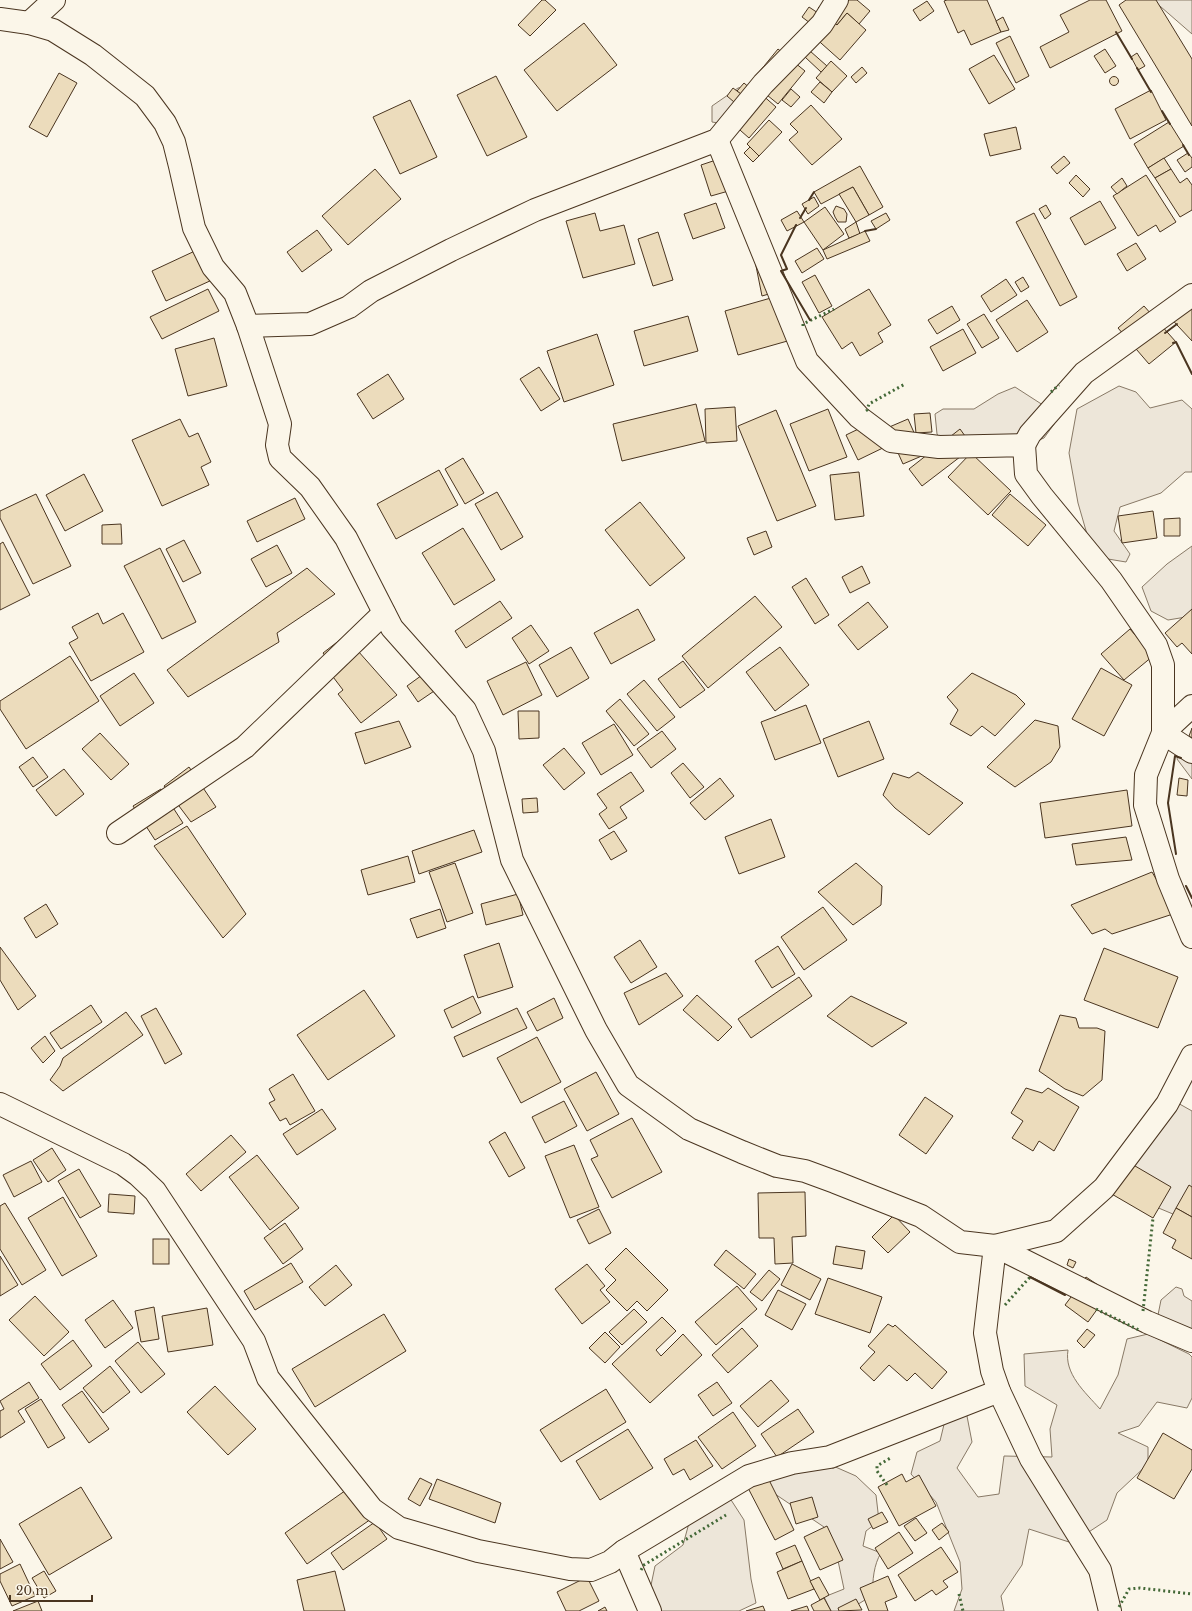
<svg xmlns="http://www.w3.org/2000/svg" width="1192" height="1611" font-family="'Libre Baskerville',serif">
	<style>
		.green { fill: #ede6d9; stroke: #887966 }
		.building { fill: #ecdcbc; stroke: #4a3520 }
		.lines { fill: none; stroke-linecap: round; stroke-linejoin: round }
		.street-casing { stroke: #4a3520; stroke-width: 24 }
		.street { stroke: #fbf6e9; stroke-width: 22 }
		.hedge { stroke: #436837; stroke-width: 3; stroke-dasharray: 2 3; stroke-linecap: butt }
		.wall { stroke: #4a3520; stroke-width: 2 }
	</style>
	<rect width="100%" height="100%" fill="#fbf6e9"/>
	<g class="green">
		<path d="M1153,0H1192V34Z"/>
		<path d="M750,86L744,127L712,122V106L738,88Z"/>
		<path d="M1119,386L1136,392L1150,408L1182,400L1192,409V472H1185L1161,493L1120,507L1114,531L1130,554L1126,562L1108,559L1089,541L1078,503L1069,453L1077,409Z"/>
		<path d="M1015,387L1060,416L1044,438L1011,451L942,441L937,434L935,414L943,409H974L998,394Z"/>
		<path d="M1192,546V616L1168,620L1151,611L1142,587L1167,564Z"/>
		<path d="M1184,739L1192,742V779L1177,759Z"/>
		<path d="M1176,1102L1192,1111V1222L1149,1204L1122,1190L1140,1151Z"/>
		<path d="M1176,1287L1182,1289L1184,1296L1192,1301V1330L1170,1325L1158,1315L1161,1300Z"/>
		<path d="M1148,1334L1189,1354L1192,1357V1398L1187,1408L1157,1402L1139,1426L1118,1433L1148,1447V1464L1117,1493L1107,1520L1072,1543L1029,1529L1022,1565L1001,1596L1004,1611H954L962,1589L960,1562L936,1502L911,1474L917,1452L940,1441L947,1412L966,1411L972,1442L957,1468L978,1497L999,1494L1004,1456L1052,1457L1050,1429L1057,1405L1025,1386L1024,1354L1068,1350C1064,1374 1085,1392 1100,1409L1118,1375L1127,1339Z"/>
		<path d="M815,1458L856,1476L876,1495L879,1521L866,1531L863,1546L881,1553C874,1564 872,1581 873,1595L847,1611H831L824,1597L844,1589L837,1556L824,1527L775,1494L765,1476Z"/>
		<path d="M724,1489L744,1520L751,1579L756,1603L739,1611H660L650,1590L655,1566L683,1545L692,1512Z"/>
	</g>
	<g class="building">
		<path d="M542,0H545L556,10L530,36L518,25Z"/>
		<path d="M826,0H857L870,11L859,24L847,13L837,25L818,8Z"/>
		<path d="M947,0H987L1001,32L971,45L964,30L958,33L944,1Z"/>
		<path d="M1090,0H1106L1122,31L1050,68L1040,47L1069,32L1060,15Z"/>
		<path d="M1126,0H1156L1192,59V126L1119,5Z"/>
		<path d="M927,1L934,11L920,21L913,10Z"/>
		<path d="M809,7L821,15L814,26L802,17Z"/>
		<path d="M847,13L866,30L840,60L812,35L828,17L837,25Z"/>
		<path d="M1003,17L1009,30L1001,32L996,21Z"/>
		<path d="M584,23L617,65L557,111L524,70Z"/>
		<path d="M1010,36L1029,76L1016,83L996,43Z"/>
		<path d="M778,49L805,71L778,104L751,82Z"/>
		<path d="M1105,49L1116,66L1105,73L1094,56Z"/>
		<path d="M810,51L827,66L821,72L805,57Z"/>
		<path d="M1137,53L1145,66L1138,70L1131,57Z"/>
		<path d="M994,55L1015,89L989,104L969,69Z"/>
		<path d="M831,61L847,76L832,92L816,78Z"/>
		<path d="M862,67L867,73L856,83L851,77Z"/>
		<path d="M59,73L77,83L47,137L29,127Z"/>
		<path d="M496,76L527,137L487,156L457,95Z"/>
		<circle cx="1114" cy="81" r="4.5"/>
		<path d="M820,82L832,92L824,103L811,92Z"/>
		<path d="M744,83L752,90L745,98L737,91Z"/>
		<path d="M733,88L741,94L734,102L727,96Z"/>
		<path d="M791,89L800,97L791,107L782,100Z"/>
		<path d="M1151,90L1166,120L1130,139L1115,109Z"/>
		<path d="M760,93L776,107L749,138L732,123Z"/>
		<path d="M410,100L437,157L400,174L373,117Z"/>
		<path d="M811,105L842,139L812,165L789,140L798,132L790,124Z"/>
		<path d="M769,120L782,132L759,156L747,144Z"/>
		<path d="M1169,122L1184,146L1148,168L1134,144Z"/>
		<path d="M1016,127L1021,149L990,156L984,134Z"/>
		<path d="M750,147L759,156L753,162L744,153Z"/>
		<path d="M1188,153L1192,158V167L1185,172L1177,160Z"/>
		<path d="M1064,156L1070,163L1057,174L1051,167Z"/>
		<path d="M722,158L732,190L711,196L701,165Z"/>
		<path d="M1164,158L1171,169L1155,178L1148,168Z"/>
		<path d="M860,166L883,207L869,215L853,187L821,204L814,192Z"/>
		<path d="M375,169L401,199L348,245L322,216Z"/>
		<path d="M1171,169L1180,183L1187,178L1192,185V210L1180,217L1155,178Z"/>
		<path d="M1076,175L1090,189L1083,197L1069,183Z"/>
		<path d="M1146,175L1176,222L1160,232L1156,225L1138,236L1113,196Z"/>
		<path d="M1122,178L1127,186L1117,194L1111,187Z"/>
		<path d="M853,187L869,215L856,222L839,194Z"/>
		<path d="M814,197L819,206L808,214L802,204Z"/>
		<path d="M1100,201L1116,228L1085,245L1070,218Z"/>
		<path d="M716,203L725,228L693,239L684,214Z"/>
		<path d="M1046,205L1051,214L1045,219L1039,209Z"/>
		<path d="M836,206L844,209L847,214L846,222H838L835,217L833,212Z"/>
		<path d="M825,207L844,234L823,250L804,222Z"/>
		<path d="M797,211L804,222L787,231L781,220Z"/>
		<path d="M595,213L600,231L624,225L635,264L583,278L566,221Z"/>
		<path d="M886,213L890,220L876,229L871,221Z"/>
		<path d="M1034,213L1077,297L1060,306L1016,222Z"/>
		<path d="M856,222L860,234L849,238L845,229Z"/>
		<path d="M317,230L332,250L302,272L287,252Z"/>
		<path d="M865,231L870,241L827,259L823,250Z"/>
		<path d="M658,232L673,280L653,286L638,239Z"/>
		<path d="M1136,243L1146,259L1127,271L1117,254Z"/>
		<path d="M817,248L824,259L802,273L795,261Z"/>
		<path d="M197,250L212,280L166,301L152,271Z"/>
		<path d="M772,258L779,291L762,296L755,261Z"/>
		<path d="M815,275L832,306L819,313L802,282Z"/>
		<path d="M1023,277L1029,287L1021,292L1015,282Z"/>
		<path d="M1006,279L1017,295L991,312L981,296Z"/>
		<path d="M208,289L219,311L162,339L150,317Z"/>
		<path d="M869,289L891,325L878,333L883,342L860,356L852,342L842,349L822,317Z"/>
		<path d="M1192,293V341L1163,310Z"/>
		<path d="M778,296L791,340L738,355L725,311Z"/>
		<path d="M1027,300L1048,332L1017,352L996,320Z"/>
		<path d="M952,306L960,320L937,334L928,320Z"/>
		<path d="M1144,306L1176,342L1149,364L1118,328Z"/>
		<path d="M984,314L999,338L982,348L967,324Z"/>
		<path d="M688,316L698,351L644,366L634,331Z"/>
		<path d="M963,329L976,353L943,371L930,347Z"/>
		<path d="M597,334L614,385L564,402L547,351Z"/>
		<path d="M214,338L227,386L188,396L175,349Z"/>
		<path d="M539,367L560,399L541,411L520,379Z"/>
		<path d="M388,374L404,399L373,419L357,394Z"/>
		<path d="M696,404L705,441L622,461L613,424Z"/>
		<path d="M735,407L737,441L706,443L705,409Z"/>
		<path d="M828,409L847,457L809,471L790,424Z"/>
		<path d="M776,410L816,506L777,521L738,426Z"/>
		<path d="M930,413L932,432L916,433L914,414Z"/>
		<path d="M180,419L189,437L198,433L211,462L201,467L209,485L162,506L132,440Z"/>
		<path d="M908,419L924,455L903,464L887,428Z"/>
		<path d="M877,420L889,445L858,460L846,435Z"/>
		<path d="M960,429L973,447L922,486L909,469Z"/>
		<path d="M971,453L1011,491L988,515L948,477Z"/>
		<path d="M463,458L484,493L465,504L445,469Z"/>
		<path d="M439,470L458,505L396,539L377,504Z"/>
		<path d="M859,472L864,516L835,520L830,475Z"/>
		<path d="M84,474L103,511L65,531L46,495Z"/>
		<path d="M497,492L523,537L501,550L475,504Z"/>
		<path d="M36,494L71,566L33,584L0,518V511Z"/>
		<path d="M1010,494L1046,525L1028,546L992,515Z"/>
		<path d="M295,498L305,519L257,542L247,521Z"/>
		<path d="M640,502L685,558L650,586L605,530Z"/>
		<path d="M1153,511L1157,538L1122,543L1118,516Z"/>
		<path d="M1180,518V536H1164V519Z"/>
		<path d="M121,524L122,544H102V525Z"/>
		<path d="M463,528L495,580L454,605L422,553Z"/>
		<path d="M766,531L772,547L754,555L747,538Z"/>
		<path d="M184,540L201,573L183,582L166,549Z"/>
		<path d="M3,542L30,595L0,610V544Z"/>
		<path d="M277,545L292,573L266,587L251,559Z"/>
		<path d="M160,548L196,622L162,639L124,566Z"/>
		<path d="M862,566L870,583L850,593L842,577Z"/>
		<path d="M307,568L335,594L277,633L279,642L188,697L167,670Z"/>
		<path d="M806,578L829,615L815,624L792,587Z"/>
		<path d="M755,596L782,627L708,688L682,656Z"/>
		<path d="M500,601L512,618L466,648L455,631Z"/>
		<path d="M868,602L888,627L858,650L838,625Z"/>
		<path d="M638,609L655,640L611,664L594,633Z"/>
		<path d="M1192,609V654L1182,643L1177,647L1165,633Z"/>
		<path d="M98,613L103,624L123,613L144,652L91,681L69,643L78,638L72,627Z"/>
		<path d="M363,622L375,637L358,651L397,695L361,723L338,694L343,690L324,665L329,661L323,653Z"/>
		<path d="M531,625L549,651L529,664L512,638Z"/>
		<path d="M1130,629L1153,656L1124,680L1101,654Z"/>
		<path d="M571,647L589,678L557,697L539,665Z"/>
		<path d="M780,647L809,685L775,711L746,672Z"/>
		<path d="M70,656L99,701L26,749L0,709V701Z"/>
		<path d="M683,661L705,690L680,708L658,679Z"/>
		<path d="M526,662L542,695L503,715L487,681Z"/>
		<path d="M1101,668L1132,685L1104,736L1072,719Z"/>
		<path d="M429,670L440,687L418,702L407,686Z"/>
		<path d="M134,673L154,703L120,726L100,696Z"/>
		<path d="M972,673L1016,695L1025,704L995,736L982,726L971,736L950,724L958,710L947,697Z"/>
		<path d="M644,680L675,717L657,731L627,694Z"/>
		<path d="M620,699L649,734L634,746L606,711Z"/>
		<path d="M806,705L821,743L775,760L761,722Z"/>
		<path d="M518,711H539V738L519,739Z"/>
		<path d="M1035,720L1058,726L1060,747L1051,762L1015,787L987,767Z"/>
		<path d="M399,721L411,747L365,764L355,733Z"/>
		<path d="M869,721L884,759L838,777L823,739Z"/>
		<path d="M614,724L633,755L601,775L582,743Z"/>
		<path d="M1192,728V738L1189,736Z"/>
		<path d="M662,731L676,749L651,768L637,749Z"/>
		<path d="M100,733L129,764L111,780L82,749Z"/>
		<path d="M564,748L585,773L564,790L543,765Z"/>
		<path d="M33,757L48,777L33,787L19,767Z"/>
		<path d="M683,763L704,787L690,798L671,773Z"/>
		<path d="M189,767L216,807L191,822L164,786Z"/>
		<path d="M64,769L84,794L56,816L36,790Z"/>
		<path d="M631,772L644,791L620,807L627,818L609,829L599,814L607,808L597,794Z"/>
		<path d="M918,772L963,803L929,835L895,808L883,795L893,773L909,778Z"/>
		<path d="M720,778L734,796L705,820L690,803Z"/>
		<path d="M1179,778L1188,780L1187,796L1177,795Z"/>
		<path d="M161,789L183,823L155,840L133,806Z"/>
		<path d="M1127,790L1132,826L1045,838L1040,803Z"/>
		<path d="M537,798L538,812L523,813L522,799Z"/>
		<path d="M771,819L785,857L739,874L725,837Z"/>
		<path d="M187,826L246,914L223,938L154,846Z"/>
		<path d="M474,830L482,852L419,874L412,851Z"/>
		<path d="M614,831L627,851L611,860L599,840Z"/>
		<path d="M1126,837L1132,860L1076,865L1072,844Z"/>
		<path d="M408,856L415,882L368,895L361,870Z"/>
		<path d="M455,863L473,913L447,922L429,872Z"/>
		<path d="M856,863L882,886L881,905L853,925L818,892Z"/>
		<path d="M1152,872L1176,913L1112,934L1105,929L1092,934L1071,905Z"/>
		<path d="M518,894L523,915L486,925L481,904Z"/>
		<path d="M46,904L58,924L36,938L24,918Z"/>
		<path d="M823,907L847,940L804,970L781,937Z"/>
		<path d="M440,909L446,928L417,938L410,919Z"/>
		<path d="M640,940L657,967L631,983L614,957Z"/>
		<path d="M499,943L513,987L478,998L464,955Z"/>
		<path d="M778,946L795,974L772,988L755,961Z"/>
		<path d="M0,947L36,996L18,1010L0,980Z"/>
		<path d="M1104,948L1178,977L1158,1028L1084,1000Z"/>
		<path d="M666,973L683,996L639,1025L624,993Z"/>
		<path d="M799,977L812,996L751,1038L738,1019Z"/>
		<path d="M364,990L395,1036L328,1080L297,1035Z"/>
		<path d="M697,995L732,1027L718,1041L683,1010Z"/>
		<path d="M473,996L481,1013L452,1028L444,1010Z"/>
		<path d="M851,996L907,1023L872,1047L827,1016Z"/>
		<path d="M554,998L563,1018L537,1031L527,1012Z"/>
		<path d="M91,1005L102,1022L61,1049L50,1033Z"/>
		<path d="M156,1008L182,1054L165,1064L141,1016Z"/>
		<path d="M517,1008L527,1028L463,1057L454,1037Z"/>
		<path d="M126,1012L143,1035L63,1091L50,1080L60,1066L63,1058Z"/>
		<path d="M1060,1015L1076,1018L1079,1028H1097L1105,1031L1102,1080L1083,1096L1065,1089L1039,1071Z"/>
		<path d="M45,1036L55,1051L43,1063L31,1048Z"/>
		<path d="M537,1037L561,1082L521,1103L497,1058Z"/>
		<path d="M596,1072L619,1114L587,1131L564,1089Z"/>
		<path d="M293,1074L315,1111L290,1125L286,1118L280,1121L269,1103L275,1100L269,1089Z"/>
		<path d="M1026,1088L1042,1093L1048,1088L1079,1107L1054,1151L1039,1141L1033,1151L1012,1138L1023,1121L1011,1113Z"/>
		<path d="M925,1097L953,1116L926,1154L899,1135Z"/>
		<path d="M564,1101L577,1126L545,1143L532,1117Z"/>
		<path d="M322,1109L336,1129L297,1155L283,1134Z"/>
		<path d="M632,1118L662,1172L612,1198L591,1159L598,1156L590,1140Z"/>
		<path d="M505,1132L525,1168L509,1177L489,1142Z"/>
		<path d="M231,1135L246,1152L201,1191L186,1174Z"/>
		<path d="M574,1145L599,1207L570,1218L545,1156Z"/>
		<path d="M52,1148L66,1170L48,1182L33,1160Z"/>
		<path d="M257,1155L299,1208L270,1230L229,1177Z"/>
		<path d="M1118,1156L1171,1187L1153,1218L1110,1193Z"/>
		<path d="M31,1161L42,1182L14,1197L3,1175Z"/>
		<path d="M79,1169L101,1206L80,1218L58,1181Z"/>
		<path d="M1189,1185L1192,1187V1217L1176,1208Z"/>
		<path d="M805,1192L806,1236L792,1237L793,1263L775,1264L774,1238H759L758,1193Z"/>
		<path d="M109,1194L135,1196L134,1214L108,1212Z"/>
		<path d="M63,1197L97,1256L62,1276L28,1218Z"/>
		<path d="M5,1203L46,1270L22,1285L0,1249V1206Z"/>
		<path d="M1176,1208L1192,1217V1259L1172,1248L1176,1240L1163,1233Z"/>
		<path d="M599,1209L611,1233L589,1244L577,1220Z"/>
		<path d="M894,1215L910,1232L888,1253L872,1237Z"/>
		<path d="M285,1223L303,1249L283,1264L264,1238Z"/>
		<rect x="153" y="1239" width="16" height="25"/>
		<path d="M836,1246L865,1251L862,1269L833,1264Z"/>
		<path d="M626,1248L668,1290L647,1311L637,1301L627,1311L606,1290L616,1280L605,1269Z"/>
		<path d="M726,1250L756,1274L744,1289L714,1265Z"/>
		<path d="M0,1256L18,1285L0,1296Z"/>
		<path d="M1069,1259L1076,1262L1073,1268L1067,1265Z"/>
		<path d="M291,1263L303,1282L255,1310L244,1291Z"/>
		<path d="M587,1264L605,1286L600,1290L610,1302L582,1324L555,1289Z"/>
		<path d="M792,1264L821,1279L810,1300L781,1285Z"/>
		<path d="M336,1265L352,1285L325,1306L309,1287Z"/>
		<path d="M769,1270L780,1279L762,1301L750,1292Z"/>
		<path d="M1086,1277L1098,1285L1095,1289L1106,1297L1088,1322L1065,1305Z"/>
		<path d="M828,1278L882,1297L870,1333L815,1314Z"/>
		<path d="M737,1286L757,1309L716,1345L695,1322Z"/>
		<path d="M778,1290L806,1304L792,1330L765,1315Z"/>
		<path d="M35,1296L69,1332L44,1356L9,1320Z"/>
		<path d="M113,1300L133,1328L105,1348L85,1320Z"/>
		<path d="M154,1307L159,1339L141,1342L135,1311Z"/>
		<path d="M207,1308L213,1345L168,1352L162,1316Z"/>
		<path d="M634,1309L647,1322L622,1345L609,1332Z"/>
		<path d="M384,1314L406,1351L315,1407L292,1369Z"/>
		<path d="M662,1317L676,1331L656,1350L661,1356L683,1334L702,1355L650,1403L612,1364Z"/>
		<path d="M888,1324L893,1327L895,1325L947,1372L932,1389L915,1373L907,1381L889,1365L874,1381L860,1368L875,1352L868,1346Z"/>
		<path d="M742,1328L758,1346L728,1373L712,1355Z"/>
		<path d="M1087,1329L1095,1335L1084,1348L1077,1341Z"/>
		<path d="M605,1332L620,1347L605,1363L589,1348Z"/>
		<path d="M73,1340L92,1366L60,1390L41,1364Z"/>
		<path d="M138,1342L165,1374L141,1393L115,1361Z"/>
		<path d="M110,1366L130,1392L103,1413L83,1388Z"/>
		<path d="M771,1380L789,1401L758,1427L740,1406Z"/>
		<path d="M29,1382L39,1398L18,1411L25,1422L0,1438V1411L4,1409L0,1401Z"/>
		<path d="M717,1382L732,1403L713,1416L698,1395Z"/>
		<path d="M215,1386L256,1429L228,1455L187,1412Z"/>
		<path d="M606,1389L626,1422L561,1462L540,1430Z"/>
		<path d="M82,1391L109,1429L89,1443L62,1405Z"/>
		<path d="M41,1399L65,1438L48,1448L25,1409Z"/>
		<path d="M798,1409L814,1432L777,1457L761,1434Z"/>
		<path d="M733,1412L756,1446L722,1469L698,1437Z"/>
		<path d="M628,1429L653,1468L600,1500L576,1461Z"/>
		<path d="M1163,1433L1192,1450V1469L1174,1499L1137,1478Z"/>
		<path d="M696,1440L713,1466L690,1480L684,1469L673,1475L664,1459Z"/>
		<path d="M902,1474L906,1482L919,1475L936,1506L899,1526L878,1487Z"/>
		<path d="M767,1476L794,1530L775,1540L747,1486Z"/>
		<path d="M420,1478L432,1484L420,1506L408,1499Z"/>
		<path d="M437,1479L501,1503L495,1523L429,1499Z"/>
		<path d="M81,1487L112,1538L49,1575L19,1524Z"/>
		<path d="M349,1488L371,1519L307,1564L285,1533Z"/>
		<path d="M812,1497L818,1517L796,1524L790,1503Z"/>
		<path d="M882,1512L888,1522L873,1529L868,1519Z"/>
		<path d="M916,1518L927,1533L915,1541L904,1526Z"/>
		<path d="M375,1522L387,1539L343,1570L331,1553Z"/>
		<path d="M942,1523L949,1532L939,1540L932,1530Z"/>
		<path d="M827,1526L843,1560L820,1570L804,1537Z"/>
		<path d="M899,1532L913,1553L888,1569L875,1548Z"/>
		<path d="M0,1539L13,1562L0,1569Z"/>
		<path d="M795,1545L802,1561L783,1569L776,1553Z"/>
		<path d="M941,1547L958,1572L943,1581L948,1587L936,1595L932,1590L915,1601L898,1575Z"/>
		<path d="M802,1561L814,1589L788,1599L777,1572Z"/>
		<path d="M20,1564L35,1596L12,1606L0,1581V1574Z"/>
		<path d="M44,1571L56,1591L44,1598L32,1578Z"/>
		<path d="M335,1571L345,1611H304L297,1580Z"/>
		<path d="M888,1576L897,1597L885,1602L888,1611H869L860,1588Z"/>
		<path d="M587,1577L599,1601L579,1611H566L557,1592Z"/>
		<path d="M819,1577L829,1595L820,1600L810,1581Z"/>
		<path d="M824,1598L831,1611H814L811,1605Z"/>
		<path d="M856,1599L862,1610L839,1611L838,1608Z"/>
		<path d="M38,1601L42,1611H13Z"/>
		<path d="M763,1606L765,1611H746Z"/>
		<path d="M807,1606L809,1611H791Z"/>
		<path d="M605,1607L607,1611H598Z"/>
	</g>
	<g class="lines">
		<defs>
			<g id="street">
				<path d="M0,19L29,23L53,30L93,55L145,96L165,123L174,142L180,166L194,228L213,267L235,293L248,326L280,424L277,445L280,458L310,487L346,538L392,628L465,710L484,751L512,860L596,1030L628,1085L689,1129L742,1152L777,1166L805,1171L835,1182L921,1216L960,1242L995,1246L1147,1322L1192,1341"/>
				<path d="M29,23L54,0"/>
				<path d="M717,140L807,361L859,417L891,441L939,447L1024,445L1026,474L1042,496L1111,580L1156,645L1163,665V733L1192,752"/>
				<path d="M248,326L310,324L349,307L371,291L451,250L535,210L717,140L763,84L822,24L837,0"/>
				<path d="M1024,445L1030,434L1084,373L1192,295"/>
				<path d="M1192,706L1163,733L1146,775L1145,805L1168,879L1192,937"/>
				<path d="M118,833L245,747L384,613"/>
				<path d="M0,1104L123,1164L138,1175L155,1191L254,1341L268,1378L372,1509L399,1528L478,1551L570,1569L591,1570L610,1562L624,1551L749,1476L792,1463L830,1457L999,1391"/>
				<path d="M624,1551L650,1611"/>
				<path d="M1110,1611L1100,1570L1031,1459L999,1391L992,1371L985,1333L995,1246L1056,1231L1104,1188L1167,1104L1192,1056"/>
			</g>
		</defs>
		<use href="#street" class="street-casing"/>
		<use href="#street" class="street"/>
		<g class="hedge">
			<path d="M803,326V324L834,309"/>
			<path d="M1051,392L1059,385"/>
			<path d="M868,411L867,410L869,404L905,384"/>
			<path d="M1005,1305L1030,1277"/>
			<path d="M1096,1309L1139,1330"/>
			<path d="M1143,1311L1153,1218"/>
			<path d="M887,1485L877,1471V1466L892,1457"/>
			<path d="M641,1570L644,1565L726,1515"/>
			<path d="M959,1594L963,1611"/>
			<path d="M1119,1607L1129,1589L1140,1588L1192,1594"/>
		</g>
		<g class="wall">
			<path d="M1116,32L1132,59"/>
			<path d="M1137,68L1151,92"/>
			<path d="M1162,111L1170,124"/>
			<path d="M1183,145L1189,155"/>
			<path d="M809,200L814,192"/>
			<path d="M800,218L806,208"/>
			<path d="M796,225L781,255L787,269L781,271L810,320"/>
			<path d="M865,231L876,229"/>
			<path d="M1165,333L1177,324"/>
			<path d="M1173,343L1176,342L1192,374"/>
			<path d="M1176,854L1168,803L1175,756L1181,758"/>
			<path d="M1186,886L1192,898"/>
			<path d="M1030,1277L1065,1295"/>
		</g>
	</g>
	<path d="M10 1595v6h82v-6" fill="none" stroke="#4a3520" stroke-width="2"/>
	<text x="16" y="1595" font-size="12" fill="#4a3520" stroke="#fbf6e9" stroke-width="3" paint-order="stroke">20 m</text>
</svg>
